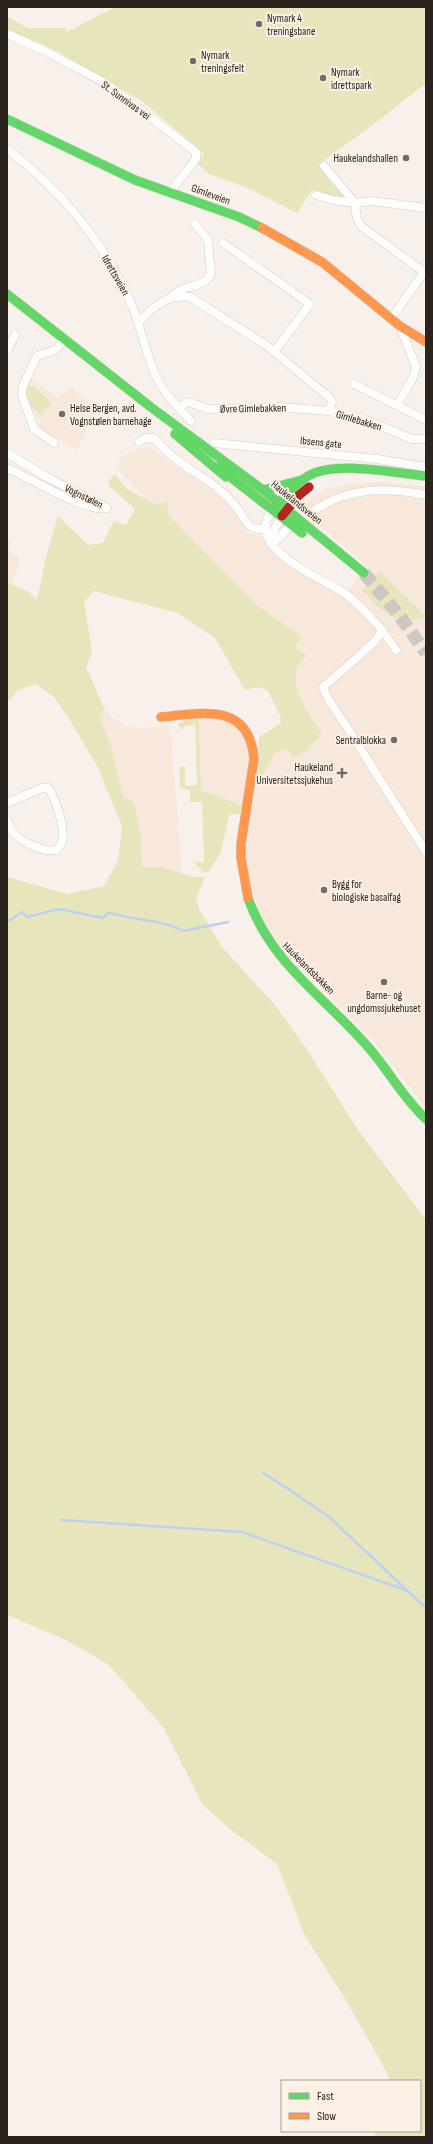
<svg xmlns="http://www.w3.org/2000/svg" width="433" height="2144" font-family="'Sofia Sans Condensed',sans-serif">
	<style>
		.built { fill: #f7e8db }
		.green { fill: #e6e5bc }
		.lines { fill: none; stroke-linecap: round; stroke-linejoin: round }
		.stream { stroke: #bbd3f3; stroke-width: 2.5 }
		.primary-tunnel { stroke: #cfc8c2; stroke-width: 13; stroke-dasharray: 13 6; stroke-linecap: butt }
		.street-casing { stroke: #d5cec8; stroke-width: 9 }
		.fast-casing { stroke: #d5cec8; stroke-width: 10 }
		.slow-casing { stroke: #d5cec8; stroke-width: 10 }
		.jam-casing { stroke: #d5cec8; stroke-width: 10 }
		.street { stroke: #fefdfc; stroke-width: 8 }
		.fast { stroke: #63d668; stroke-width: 9 }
		.slow { stroke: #ff974d; stroke-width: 9 }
		.jam { stroke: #b3261e; stroke-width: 9 }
		.poi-dot { fill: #736c66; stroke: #fdf1e6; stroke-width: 1.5 }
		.labels { text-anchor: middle; stroke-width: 4; stroke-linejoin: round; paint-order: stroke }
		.poi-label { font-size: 11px; fill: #2b241e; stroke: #fdf1e6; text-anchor: start }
		.street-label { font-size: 11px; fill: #2b241e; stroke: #fdf1e6 }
	</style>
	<rect width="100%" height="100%" fill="#f8f1eb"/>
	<g class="built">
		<path d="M32,379L57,397L72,388L93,405L85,435L76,450L37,426L41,421L30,411L27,385Z"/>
		<path d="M150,447L233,506L246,532L263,538L274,553L288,566L344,594L368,568L303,511L309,499L327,488L354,484L382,482L426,487V1108L371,1038L277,945L260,916L249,879L247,856L249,828L261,761L299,731L161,517L119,469V460L133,449Z"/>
		<path d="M7,539L11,540L10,552L20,559L12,586L7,584Z"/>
		<path d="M105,710L118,722L125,726L139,728L170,725L182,872L163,867H142L141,839L136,813L133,801L123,797L112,749L99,716Z"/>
		<path d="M213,717L233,722L247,739L250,759L242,806L214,794L201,791L199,718Z"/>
	</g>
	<g class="green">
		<path d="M115,7H426V83L378,121L319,164L328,179L345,197L340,200L312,190L297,213L246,187L209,174L197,163L204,154L142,101L57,51L7,29V16L28,28H65L67,32Z"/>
		<path d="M28,386H33L51,403L41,415L27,402L25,388Z"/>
		<path d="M115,474L126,488L154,504L168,502L167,514L257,605L302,637L295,646L306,656C303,659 299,663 298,666C288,689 310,714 321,733C318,741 310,743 308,750L293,758L289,751L285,749L275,753L259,782V737L281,723L280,715L268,691L258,687L245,690L215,638L178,613L94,591L84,602L92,652L86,667L105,710L99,716L112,749L123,797L133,801C140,823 142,844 142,867H163L194,877H205L196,898L199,909L222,947L275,1005L308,1051L358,1130L426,1220V2137H372L378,2131H420V2081H390L386,2071L343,1995L305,1936L277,1864L230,1829L203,1805L163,1727L109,1665L66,1640L7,1615V877L68,894L104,886L118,861L122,826L98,768L70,720L54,697L36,684L18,690L11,699L7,701V583L27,591L37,600L46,557L58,516L88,545L103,543L114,521L126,525L135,509L110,487L108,482Z"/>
		<path d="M379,571L426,616C406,625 390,619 375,604C371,599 367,593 361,592Z"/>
		<path d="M199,717L201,791L214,794L242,806L239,814L229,815L221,852L208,872L205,873L193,862H204L202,802H190V790L180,788L179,767H185V786L197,785L195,725L184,726L183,729H180L178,724L184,720Z"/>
	</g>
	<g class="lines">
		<g class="stream">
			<path d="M7,922L22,912L27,917L59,909L103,918L108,913H111C134,921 162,919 183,931L228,922"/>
			<path d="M263,1473L290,1490L329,1517L426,1608"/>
			<path d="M61,1520L242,1532L408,1591"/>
		</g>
		<path class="primary-tunnel" d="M364,573L399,615L426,653"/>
		<defs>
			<g id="street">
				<path d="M7,34L49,53L105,83L196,152V159L170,192"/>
				<path d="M7,149C58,187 103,241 129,299C141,324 145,352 156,376C163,392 179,409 191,421"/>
				<path d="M324,166L355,203L371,201L426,208"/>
				<path d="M316,195L333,200L355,203L357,219L362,227L424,272"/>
				<path d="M223,243L310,304L274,352"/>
				<path d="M172,297C181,284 204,289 211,274L208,240L195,224"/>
				<path d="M391,319L426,269"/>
				<path d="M139,322C154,306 167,294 190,297L266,345L330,398L332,402L329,411"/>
				<path d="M7,351L15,335"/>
				<path d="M354,384L426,420"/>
				<path d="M397,405L414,376L416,367L400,326"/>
				<path d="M179,407L188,402L208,409L281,407L329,411L366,420L412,439H424"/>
				<path d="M139,442L146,438H153C161,444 167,453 176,459C198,476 220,485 238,509C246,521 248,531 265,529"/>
				<path d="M54,443L34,429L22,395L23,386L37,356L55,350L65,340"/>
				<path d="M214,443L377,459L426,467"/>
				<path d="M7,453L45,476L107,508"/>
				<path d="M7,468C29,477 85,513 107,508"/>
				<path d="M273,510C240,548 325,579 347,595C360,605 371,618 382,630L376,640L362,653"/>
				<path d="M315,510C349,487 387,487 426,495"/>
				<path d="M272,543L274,530L281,517"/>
				<path d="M272,544L292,525"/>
				<path d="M382,630L396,650"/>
				<path d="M350,732L328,699L323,687L359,656"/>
				<path d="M352,735L374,770"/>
				<path d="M375,772L426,852"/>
				<path d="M7,803L42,788H48C56,799 71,839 57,849C49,855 23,842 17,836C12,833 10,826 7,821"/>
			</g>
			<g id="fast">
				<path d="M7,119L135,180L239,217L262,228"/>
				<path d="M7,294L152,408L263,490L364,573"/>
				<path d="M175,434L226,477"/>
				<path d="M221,465L233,479L302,533"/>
				<path d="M263,490L302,480"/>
				<path d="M274,508C284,498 295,484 308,476C335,460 394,473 426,476"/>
				<path d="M248,898C271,964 326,998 369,1048C389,1071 403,1098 426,1119"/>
			</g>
			<g id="slow">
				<path d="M262,228L322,262L400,326L426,342"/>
				<path d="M161,717C204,713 249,702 254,759L241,844V858L248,898"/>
			</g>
			<path id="jam" d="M282,516L298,496L309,487"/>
		</defs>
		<use href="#street" class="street-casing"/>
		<use href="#fast" class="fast-casing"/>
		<use href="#slow" class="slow-casing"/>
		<use href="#jam" class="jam-casing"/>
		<use href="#street" class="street"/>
		<use href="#fast" class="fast"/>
		<use href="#slow" class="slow"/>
		<use href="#jam" class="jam"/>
	</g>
	<g class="poi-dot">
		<circle cx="259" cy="24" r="4"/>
		<circle cx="193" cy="61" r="4"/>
		<circle cx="323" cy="78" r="4"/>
		<circle cx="406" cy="158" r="4"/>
		<circle cx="62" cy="414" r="4"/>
		<circle cx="394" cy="740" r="4"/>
		<path d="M340 767h4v4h4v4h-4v4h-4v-4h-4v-4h4z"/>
		<circle cx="324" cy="890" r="4"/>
		<circle cx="384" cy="982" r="4"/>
	</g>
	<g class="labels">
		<g class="poi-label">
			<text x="267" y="22">Nymark 4<tspan x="267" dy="13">treningsbane</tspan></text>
			<text x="201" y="59">Nymark<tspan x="201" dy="13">treningsfelt</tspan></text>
			<text x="331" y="76">Nymark<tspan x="331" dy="13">idrettspark</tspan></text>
			<text x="398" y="162" text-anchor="end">Haukelandshallen</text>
			<text x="70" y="412">Helse Bergen, avd.<tspan x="70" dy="13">Vognstølen barnehage</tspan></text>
			<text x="386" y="744" text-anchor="end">Sentralblokka</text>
			<text x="333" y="771" text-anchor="end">Haukeland<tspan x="333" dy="13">Universitetssjukehus</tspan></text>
			<text x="332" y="888">Bygg for<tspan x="332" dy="13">biologiske basalfag</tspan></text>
			<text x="384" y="999" text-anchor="middle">Barne- og<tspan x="384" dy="13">ungdomssjukehuset</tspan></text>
		</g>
		<g class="street-label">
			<text transform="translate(126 100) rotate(36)" y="4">St. Sunnivas vei</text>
			<text transform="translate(211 194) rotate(20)" y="4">Gimleveien</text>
			<text transform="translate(116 275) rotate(60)" y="4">Idrettsveien</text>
			<text transform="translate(253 408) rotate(-1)" y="4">Øvre Gimlebakken</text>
			<text transform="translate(359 420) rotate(17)" y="4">Gimlebakken</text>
			<text transform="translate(321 442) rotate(6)" y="4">Ibsens gate</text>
			<text transform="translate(84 496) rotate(26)" y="4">Vognstølen</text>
			<text transform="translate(297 502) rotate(39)" y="4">Haukelandsveien</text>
			<text transform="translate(309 968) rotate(45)" y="4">Haukelandsbakken</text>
		</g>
	</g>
	<rect width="433" height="2144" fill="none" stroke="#2b241e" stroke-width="16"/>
	<rect x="281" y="2080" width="140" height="52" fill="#fdf1e6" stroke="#a99f96"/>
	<rect x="289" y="2093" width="20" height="6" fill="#63d668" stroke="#a99f96"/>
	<text x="317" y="2100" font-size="12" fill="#2b241e">Fast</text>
	<rect x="289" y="2113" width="20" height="6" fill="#ff974d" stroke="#a99f96"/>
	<text x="317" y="2120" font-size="12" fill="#2b241e">Slow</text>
</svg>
